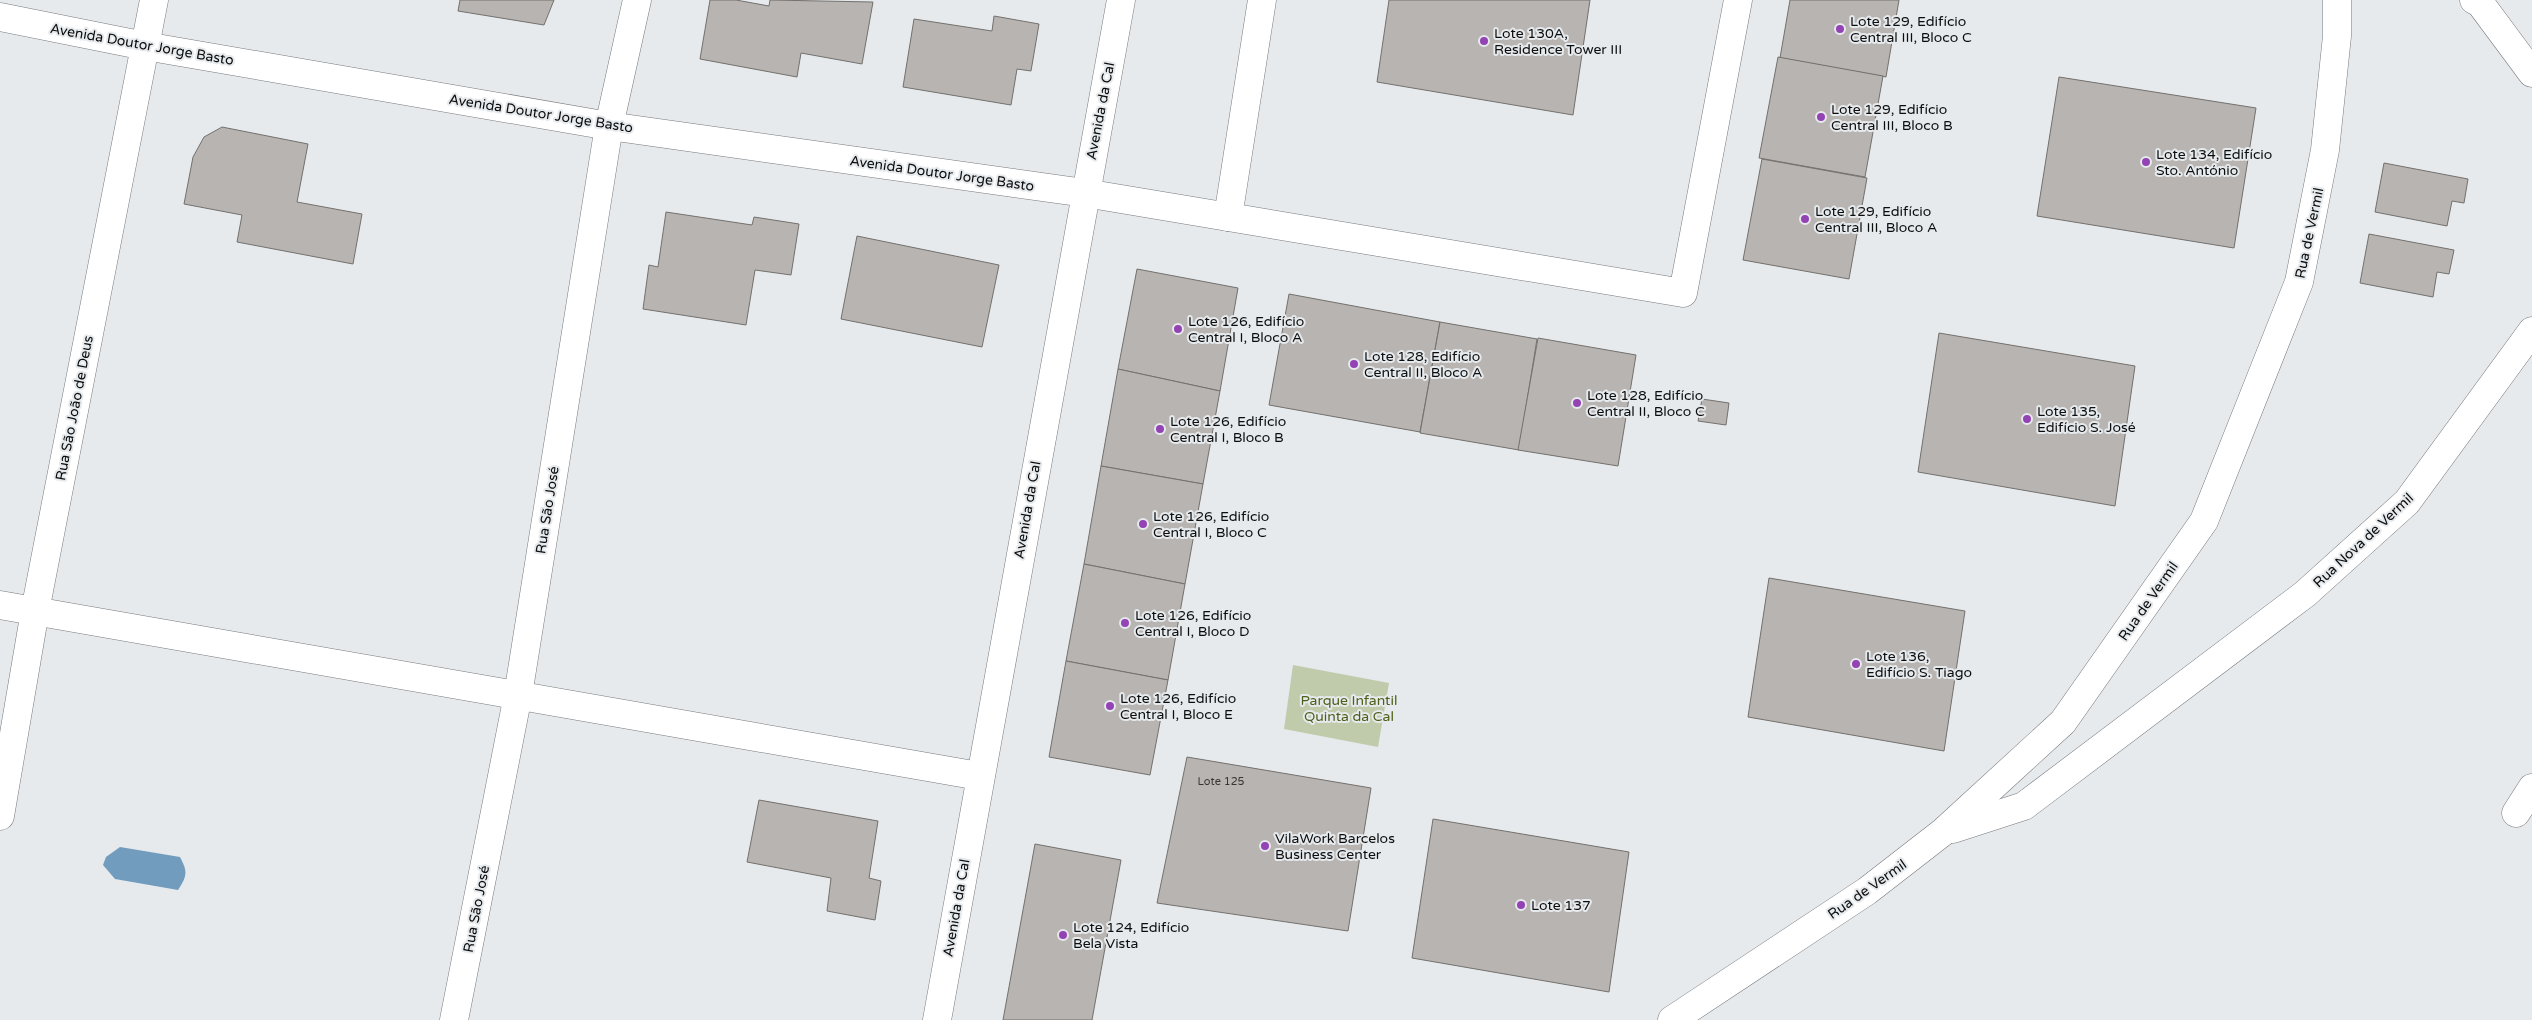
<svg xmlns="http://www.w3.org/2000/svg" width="2532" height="1020" font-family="'Varela Round',sans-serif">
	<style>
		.green { fill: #c0cbab }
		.water { fill: #729cbd }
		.building { fill: #b8b4b1; stroke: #73706d }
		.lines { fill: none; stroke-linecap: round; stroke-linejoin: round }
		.minor-casing { stroke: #777a7d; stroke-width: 29 }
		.minor { stroke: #fff; stroke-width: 28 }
		.poi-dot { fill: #9343b3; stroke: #e6eaed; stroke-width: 2 }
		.labels { text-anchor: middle; stroke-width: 4; stroke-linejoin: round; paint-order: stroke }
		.number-label { font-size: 11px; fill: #363636 }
		.poi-label { font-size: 14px; fill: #0b0c0d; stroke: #e6eaed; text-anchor: start }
		.street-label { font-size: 14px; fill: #0b0c0d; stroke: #e6eaed }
		.park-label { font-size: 14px; fill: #4d601a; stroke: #e6eaed }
	</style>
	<rect width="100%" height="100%" fill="#e6eaed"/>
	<path class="green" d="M1293,665L1389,683L1378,747L1284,729Z"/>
	<path class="water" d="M120,847L180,857C188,872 187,876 178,890L115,879L103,865L106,857Z"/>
	<g class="building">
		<path d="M460,0H554L544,25L458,11Z"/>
		<path d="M710,0H736L769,6L770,0L873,2L862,64L801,53L797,77L700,59Z"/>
		<path d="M1389,0H1590L1573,115L1377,82Z"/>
		<path d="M1790,0H1899L1886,77L1780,58Z"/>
		<path d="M994,16L1039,24L1031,71L1017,69L1011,105L903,87L914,19L992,31Z"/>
		<path d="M1778,57L1883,76L1865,177L1759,158Z"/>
		<path d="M2059,77L2256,108L2234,248L2037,216Z"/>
		<path d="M222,127L308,144L297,202L362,214L353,264L237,242L242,215L184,204L193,157L204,137Z"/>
		<path d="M1762,159L1867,178L1849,279L1743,260Z"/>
		<path d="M2384,163L2468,179L2464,203L2452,201L2447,226L2375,212Z"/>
		<path d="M666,212L752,225L754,217L799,224L791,275L755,270L746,325L643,309L649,265L658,267Z"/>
		<path d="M2369,234L2454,250L2449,274L2437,272L2433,297L2360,283Z"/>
		<path d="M857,236L999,265L982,347L841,319Z"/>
		<path d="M1137,269L1238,288L1220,391L1118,369Z"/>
		<path d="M1289,294L1440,322L1420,432L1269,405Z"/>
		<path d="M1440,322L1537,339L1519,450L1420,433Z"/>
		<path d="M1939,333L2135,366L2115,506L1918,472Z"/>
		<path d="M1538,338L1636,355L1618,466L1518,450Z"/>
		<path d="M1118,369L1220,391L1203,484L1101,466Z"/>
		<path d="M1702,399L1729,403L1726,425L1698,421Z"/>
		<path d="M1101,466L1203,484L1185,584L1084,564Z"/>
		<path d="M1084,564L1185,584L1168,680L1066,661Z"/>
		<path d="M1769,578L1965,611L1944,751L1748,717Z"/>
		<path d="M1066,661L1168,680L1150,775L1049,757Z"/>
		<path d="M1187,757L1371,788L1348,931L1157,903Z"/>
		<path d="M759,800L878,821L869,878L881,881L875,920L827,911L831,878L747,862Z"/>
		<path d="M1433,819L1629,852L1609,992L1412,958Z"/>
		<path d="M1035,844L1121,860L1092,1020H1003Z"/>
	</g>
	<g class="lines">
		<defs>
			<g id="minor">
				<path d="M2474,0L2480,3L2532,73"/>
				<path d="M0,17L145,46L609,126L1085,193L1683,293L1738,0"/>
				<path d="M1228,217L1262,0"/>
				<path d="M0,605L979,776"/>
				<path d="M2516,813L2532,788"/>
				<path d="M0,816L35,611L154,0"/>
				<path d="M1953,829L2024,806L2305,594L2407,502L2532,331"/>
				<path d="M454,1020L518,695L609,126L637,0"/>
				<path d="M937,1020L1121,0"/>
				<path d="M1672,1020L1867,891L1943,832L2063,722L2204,521L2299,282L2325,150L2337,36V0"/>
			</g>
		</defs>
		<use href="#minor" class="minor-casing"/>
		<use href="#minor" class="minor"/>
	</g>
	<g class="poi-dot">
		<circle cx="1840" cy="29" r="5"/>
		<circle cx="1484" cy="41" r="5"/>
		<circle cx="1821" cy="117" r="5"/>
		<circle cx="2146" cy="162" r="5"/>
		<circle cx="1805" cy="219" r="5"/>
		<circle cx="1178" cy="329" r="5"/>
		<circle cx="1354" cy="364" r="5"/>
		<circle cx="1577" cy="403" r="5"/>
		<circle cx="2027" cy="419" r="5"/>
		<circle cx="1160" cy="429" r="5"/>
		<circle cx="1143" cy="524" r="5"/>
		<circle cx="1125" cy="623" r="5"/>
		<circle cx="1856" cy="664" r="5"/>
		<circle cx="1110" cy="706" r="5"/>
		<circle cx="1265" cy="846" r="5"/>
		<circle cx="1521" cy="905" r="5"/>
		<circle cx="1063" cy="935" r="5"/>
	</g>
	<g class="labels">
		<g class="number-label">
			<text x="1221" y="785">Lote 125</text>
		</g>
		<g class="poi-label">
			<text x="1850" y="26">Lote 129, Edifício<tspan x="1850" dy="16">Central III, Bloco C</tspan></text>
			<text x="1494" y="38">Lote 130A,<tspan x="1494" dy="16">Residence Tower III</tspan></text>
			<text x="1831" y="114">Lote 129, Edifício<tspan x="1831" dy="16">Central III, Bloco B</tspan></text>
			<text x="2156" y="159">Lote 134, Edifício<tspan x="2156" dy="16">Sto. António</tspan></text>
			<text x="1815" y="216">Lote 129, Edifício<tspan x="1815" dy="16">Central III, Bloco A</tspan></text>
			<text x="1188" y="326">Lote 126, Edifício<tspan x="1188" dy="16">Central I, Bloco A</tspan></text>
			<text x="1364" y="361">Lote 128, Edifício<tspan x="1364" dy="16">Central II, Bloco A</tspan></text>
			<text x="1587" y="400">Lote 128, Edifício<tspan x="1587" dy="16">Central II, Bloco C</tspan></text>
			<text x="2037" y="416">Lote 135,<tspan x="2037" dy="16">Edifício S. José</tspan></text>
			<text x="1170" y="426">Lote 126, Edifício<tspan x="1170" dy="16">Central I, Bloco B</tspan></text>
			<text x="1153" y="521">Lote 126, Edifício<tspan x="1153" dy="16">Central I, Bloco C</tspan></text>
			<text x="1135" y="620">Lote 126, Edifício<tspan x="1135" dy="16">Central I, Bloco D</tspan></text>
			<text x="1866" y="661">Lote 136,<tspan x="1866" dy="16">Edifício S. Tiago</tspan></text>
			<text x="1120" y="703">Lote 126, Edifício<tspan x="1120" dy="16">Central I, Bloco E</tspan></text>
			<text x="1275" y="843">VilaWork Barcelos<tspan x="1275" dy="16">Business Center</tspan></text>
			<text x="1531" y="910">Lote 137</text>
			<text x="1073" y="932">Lote 124, Edifício<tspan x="1073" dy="16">Bela Vista</tspan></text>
		</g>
		<g class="street-label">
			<text transform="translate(142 44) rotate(10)" y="5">Avenida Doutor Jorge Basto</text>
			<text transform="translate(1100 111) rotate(-79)" y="5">Avenida da Cal</text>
			<text transform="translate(541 113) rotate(9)" y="5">Avenida Doutor Jorge Basto</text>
			<text transform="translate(942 173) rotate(8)" y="5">Avenida Doutor Jorge Basto</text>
			<text transform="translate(2309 233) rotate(-78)" y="5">Rua de Vermil</text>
			<text transform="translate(74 408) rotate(-79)" y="5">Rua São João de Deus</text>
			<text transform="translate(547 510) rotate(-81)" y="5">Rua São José</text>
			<text transform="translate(1027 510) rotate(-80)" y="5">Avenida da Cal</text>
			<text transform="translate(2363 540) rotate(-43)" y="5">Rua Nova de Vermil</text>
			<text transform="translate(2148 601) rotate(-55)" y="5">Rua de Vermil</text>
			<text transform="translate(1867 889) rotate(-35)" y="5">Rua de Vermil</text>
			<text transform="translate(956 908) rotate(-80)" y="5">Avenida da Cal</text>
			<text transform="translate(476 909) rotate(-79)" y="5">Rua São José</text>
		</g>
		<g class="park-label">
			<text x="1349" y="705">Parque Infantil<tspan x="1349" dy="16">Quinta da Cal</tspan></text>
		</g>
	</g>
</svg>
